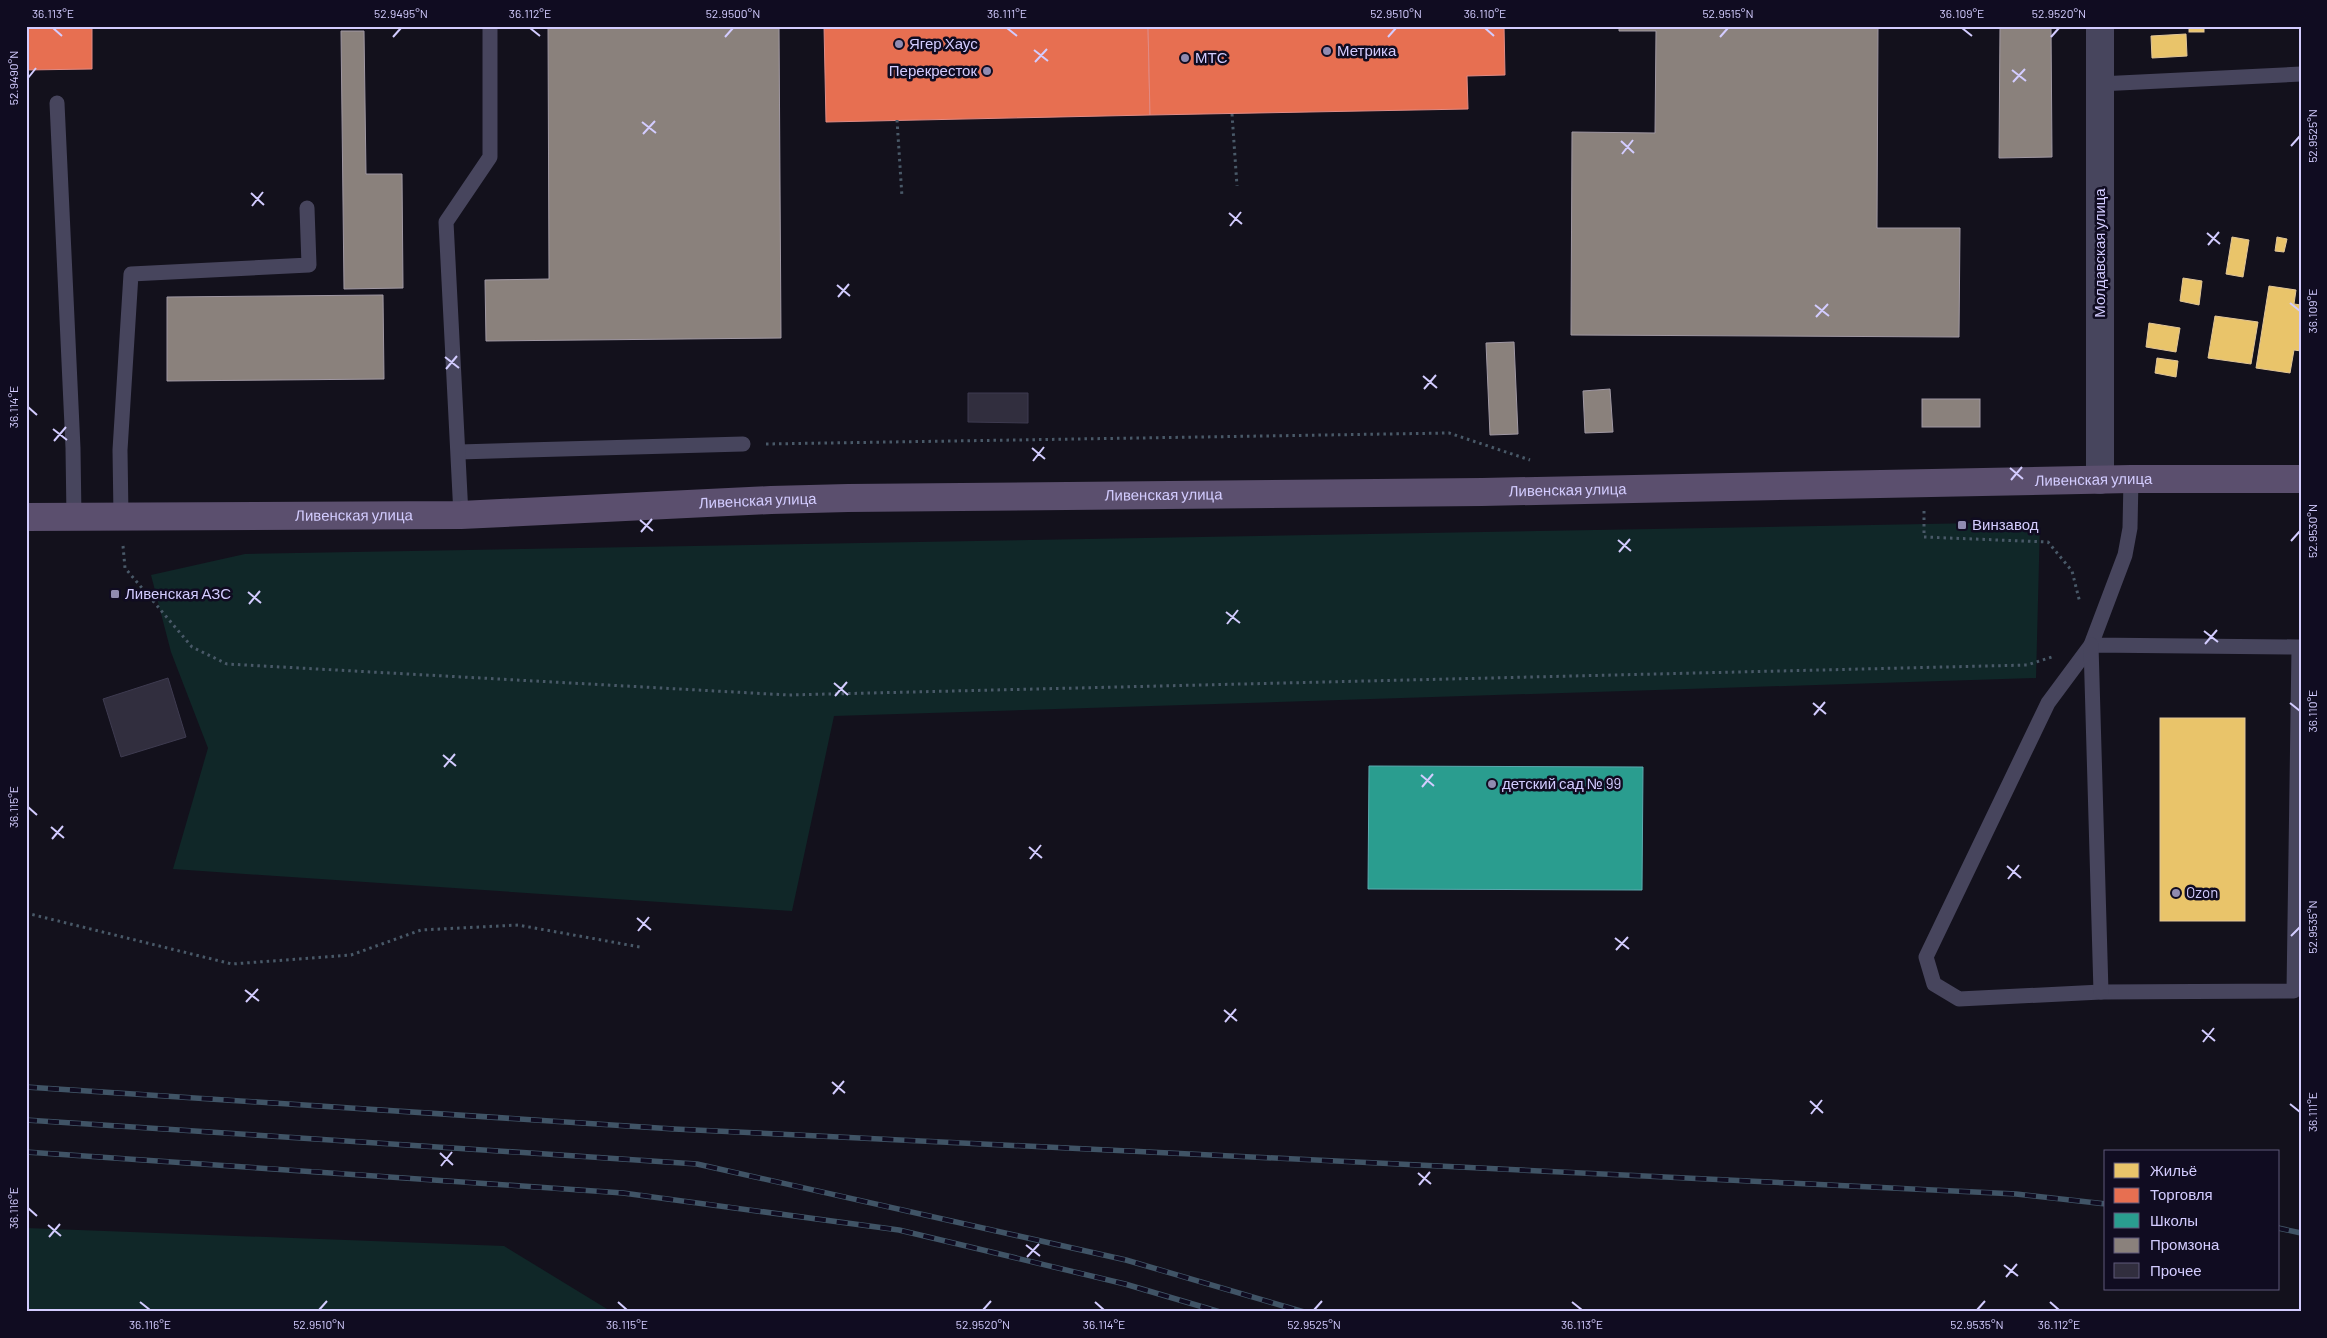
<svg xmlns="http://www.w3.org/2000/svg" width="2327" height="1338" font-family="Barlow,sans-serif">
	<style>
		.green { fill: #102728 }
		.homes { fill: #e9c46a; stroke: #e2c697 }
		.shops { fill: #e76f51; stroke: #e18b85 }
		.schools { fill: #2a9d8f; stroke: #5dabb1 }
		.industry { fill: #8a817c; stroke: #a098a3 }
		.building { fill: #312e3e; stroke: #3e3b50 }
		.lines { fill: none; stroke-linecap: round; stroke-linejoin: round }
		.path { stroke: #495968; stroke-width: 3; stroke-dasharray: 2.5 4; stroke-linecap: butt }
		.service { stroke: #47455d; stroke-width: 15 }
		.tertiary { stroke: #47455d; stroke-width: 28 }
		.primary { stroke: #5b4f6e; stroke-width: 28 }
		.rail-casing { stroke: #405466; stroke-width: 5.5 }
		.rail { stroke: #100c21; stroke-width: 4; stroke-dasharray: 11; stroke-linecap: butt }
		.ticks { fill: none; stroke: #d3ccff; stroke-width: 2 }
		.poi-dot { fill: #908bb0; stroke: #100c21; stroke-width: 2 }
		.labels { text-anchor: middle; stroke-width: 5; stroke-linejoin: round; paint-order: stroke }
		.poi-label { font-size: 15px; fill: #d3ccff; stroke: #100c21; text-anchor: start }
		.street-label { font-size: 15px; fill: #d3ccff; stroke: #100c21 }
		.neatline { fill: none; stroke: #d3ccff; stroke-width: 2 }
		.ticks-label { font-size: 12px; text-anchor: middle; fill: #d3ccff }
	</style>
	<rect width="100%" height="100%" fill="#13111c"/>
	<g class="green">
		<path d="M2040,522L2036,678L834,716L792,911L173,869L208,748L171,652L151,575L245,554Z"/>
		<path d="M26,1228L504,1246L612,1312H26Z"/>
	</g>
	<g class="homes">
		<rect x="2189" y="26" width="15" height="6"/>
		<path d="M2186,34L2187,56L2152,58L2151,36Z"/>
		<path d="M2232,237L2249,240L2243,277L2226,274Z"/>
		<path d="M2277,237L2287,239L2284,252L2275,251Z"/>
		<path d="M2183,278L2202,281L2199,305L2180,301Z"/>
		<path d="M2269,286L2296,290L2294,304L2301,305V351L2294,350L2290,373L2256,368Z"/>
		<path d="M2215,316L2258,322L2251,364L2208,358Z"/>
		<path d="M2149,323L2180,328L2176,352L2146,347Z"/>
		<path d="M2157,358L2178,361L2176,377L2155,373Z"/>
		<rect x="2160" y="718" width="85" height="203"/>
	</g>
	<g class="shops">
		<path d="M26,26H92V69L26,70Z"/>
		<path d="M824,26H1148L1150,115L826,122Z"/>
		<path d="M1148,26H1504L1505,75L1467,76L1468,109L1150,115Z"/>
	</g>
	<path class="schools" d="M1369,766L1643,767L1642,890L1368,889Z"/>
	<g class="industry">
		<path d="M548,26H779L781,338L486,341L485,280L549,279Z"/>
		<path d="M1619,26H1878L1877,228H1960L1959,337L1571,335L1572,132L1655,133L1656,31H1619Z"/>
		<path d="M2000,26H2051L2052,157L1999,158Z"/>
		<path d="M341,31H364L366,174H402L403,288L344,289Z"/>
		<path d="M383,295L384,379L167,381V297Z"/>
		<path d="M1514,342L1518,434L1490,435L1486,343Z"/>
		<path d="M1610,389L1613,432L1585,433L1583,391Z"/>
		<rect x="1922" y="399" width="58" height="28"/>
	</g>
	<g class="building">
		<path d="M968,393H1028V423L968,422Z"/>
		<path d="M168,678L186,737L121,757L103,699Z"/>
	</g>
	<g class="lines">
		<g class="path">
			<path d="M1232,114L1237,186"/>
			<path d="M897,120L902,197"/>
			<path d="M766,444L1449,433L1530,460"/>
			<path d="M1924,511V537L2048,542L2072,571L2080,603"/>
			<path d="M123,546L125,568L192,647L227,664L788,695L2027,665L2052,657"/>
			<path d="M26,913L232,964L351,955L421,930L518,925L640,947"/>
		</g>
		<g class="service">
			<path d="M2099,84L2301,74"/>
			<path d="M57,103L73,448L74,517"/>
			<path d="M459,452L743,444"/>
			<path d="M461,515L446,222L490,157V26"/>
			<path d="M121,516L120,450L131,274L309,265L307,208"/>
			<path d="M2091,645L2299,647L2294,991L2101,992L1959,999L1934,984L1926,957L2048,703L2091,645L2125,555L2130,528L2131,479"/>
			<path d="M2091,645L2101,992"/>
		</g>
		<path class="tertiary" d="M2100,480V26"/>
		<path class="primary" id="s1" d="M26,517L461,515L771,500L848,498L1482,492L2131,479H2301"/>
		<defs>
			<g id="rail">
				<path d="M26,1087L674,1129L2016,1194L2106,1204"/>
				<path d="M26,1120L697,1164L1126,1260L1304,1312"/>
				<path d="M26,1152L623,1193L899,1230L1125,1284L1220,1312"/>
				<path d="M2278,1228L2301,1233"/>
			</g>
		</defs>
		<use href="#rail" class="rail-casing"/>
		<use href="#rail" class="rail"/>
	</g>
	<path class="ticks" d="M53,28L62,36M530,28L540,36M1007,28L1017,36M1485,28L1494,36M1962,28L1972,36M393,37L401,28M725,37L733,28M1388,37L1396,28M1720,37L1728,28M2051,37L2059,28M1034,50L1048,61M1035,62L1047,49M2012,70L2026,81M28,78L36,68M2013,82L2025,69M642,122L656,133M643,134L655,121M1621,141L1634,153M2291,146L2300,136M1622,154L1633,140M251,193L264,205M252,206L263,192M1229,213L1242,224M1230,226L1241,212M2207,233L2220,244M2208,245L2219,232M837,285L850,296M838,297L849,284M2290,303L2300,311M1815,305L1829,316M1816,317L1828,304M445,357L459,368M446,369L457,356M1423,376L1437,388M1424,389L1436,375M28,407L37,415M53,429L67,440M54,441L66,427M1032,448L1045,459M1033,461L1044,447M2010,468L2023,479M2011,480L2022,467M640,520L653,531M641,532L652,519M1618,540L1631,551M2291,541L2300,531M1619,552L1630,539M248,592L261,603M249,604L260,591M1226,612L1240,623M1227,624L1238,610M2204,631L2218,642M2205,644L2217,630M834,683L848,695M835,696L847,682M1813,703L1826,714M2290,703L2300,711M1814,715L1825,702M443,755L456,766M444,767L455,754M1421,775L1434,786M1422,787L1433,774M28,807L37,815M51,827L64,838M52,839L63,826M1029,847L1042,858M1030,859L1041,845M2007,866L2021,878M2008,879L2019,865M637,918L651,930M638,931L649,917M2291,936L2300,927M1615,938L1629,949M1616,950L1628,937M245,990L259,1001M246,1002L258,989M1224,1010L1237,1021M1225,1022L1236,1009M2202,1030L2215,1041M2203,1042L2214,1028M832,1082L845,1093M833,1094L844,1081M1810,1101L1823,1113M2290,1104L2300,1112M1811,1114L1822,1100M440,1153L453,1165M441,1166L452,1152M1418,1173L1431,1184M1419,1185L1430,1172M28,1208L37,1216M48,1225L61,1236M49,1237L60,1224M1026,1245L1040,1256M1027,1257L1039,1244M2004,1265L2018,1276M2006,1277L2017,1264M140,1302L150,1310M618,1302L627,1310M1095,1302L1104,1310M1572,1302L1582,1310M2050,1302L2059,1310M319,1310L327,1301M983,1310L991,1301M1314,1310L1322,1301M1977,1310L1985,1301"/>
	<g class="poi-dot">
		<circle cx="899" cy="44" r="5"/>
		<circle cx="1327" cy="51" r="5"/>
		<circle cx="1185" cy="58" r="5"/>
		<circle cx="987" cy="71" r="5"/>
		<rect x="1957" y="520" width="10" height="10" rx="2.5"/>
		<rect x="110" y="589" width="10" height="10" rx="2.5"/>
		<circle cx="1492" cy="784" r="5"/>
		<circle cx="2176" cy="893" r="5"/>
	</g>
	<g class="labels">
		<g class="poi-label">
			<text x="909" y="49">Ягер Хаус</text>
			<text x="1337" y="56">Метрика</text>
			<text x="1195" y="63">МТС</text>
			<text x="977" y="76" text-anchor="end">Перекресток</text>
			<text x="1972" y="530">Винзавод</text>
			<text x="125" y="599">Ливенская АЗС</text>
			<text x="1502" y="789">детский сад № 99</text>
			<text x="2186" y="898">Ozon</text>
		</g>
		<g class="street-label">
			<text transform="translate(2100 253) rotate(-90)" y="5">Молдавская улица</text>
			<text dy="5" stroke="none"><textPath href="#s1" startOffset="2068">Ливенская улица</textPath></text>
			<text dy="5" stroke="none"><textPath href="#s1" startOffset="1542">Ливенская улица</textPath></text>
			<text dy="5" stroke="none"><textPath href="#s1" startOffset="1138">Ливенская улица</textPath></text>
			<text dy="5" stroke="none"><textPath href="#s1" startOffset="732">Ливенская улица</textPath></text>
			<text dy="5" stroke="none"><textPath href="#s1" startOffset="328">Ливенская улица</textPath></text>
		</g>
	</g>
	<rect width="2327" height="1338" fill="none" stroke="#100c21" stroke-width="55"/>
	<rect x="2104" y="1150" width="175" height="140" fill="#100c21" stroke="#5e597a"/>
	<rect x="2114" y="1163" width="25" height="15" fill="#e9c46a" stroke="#5e597a"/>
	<text x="2150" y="1176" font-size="15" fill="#d3ccff">Жильё</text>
	<rect x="2114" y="1188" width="25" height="15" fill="#e76f51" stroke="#5e597a"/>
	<text x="2150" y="1200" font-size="15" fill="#d3ccff">Торговля</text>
	<rect x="2114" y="1213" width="25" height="15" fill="#2a9d8f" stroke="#5e597a"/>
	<text x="2150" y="1226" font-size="15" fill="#d3ccff">Школы</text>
	<rect x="2114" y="1238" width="25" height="15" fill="#8a817c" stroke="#5e597a"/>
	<text x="2150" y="1250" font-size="15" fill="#d3ccff">Промзона</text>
	<rect x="2114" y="1263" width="25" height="15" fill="#312e3e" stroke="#5e597a"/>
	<text x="2150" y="1276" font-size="15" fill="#d3ccff">Прочее</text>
	<rect x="28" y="28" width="2272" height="1282" class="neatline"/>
	<g class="ticks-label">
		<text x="53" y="18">36.113°E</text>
		<text x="401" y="18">52.9495°N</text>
		<text x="530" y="18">36.112°E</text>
		<text x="733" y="18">52.9500°N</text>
		<text x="1007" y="18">36.111°E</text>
		<text x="1396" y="18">52.9510°N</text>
		<text x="1485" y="18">36.110°E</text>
		<text x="1728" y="18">52.9515°N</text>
		<text x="1962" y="18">36.109°E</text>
		<text x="2059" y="18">52.9520°N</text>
		<text transform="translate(14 78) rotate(-90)" y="4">52.9490°N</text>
		<text transform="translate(2313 136) rotate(-90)" y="4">52.9525°N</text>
		<text transform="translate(2313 311) rotate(-90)" y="4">36.109°E</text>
		<text transform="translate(14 407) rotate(-90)" y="4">36.114°E</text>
		<text transform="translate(2313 531) rotate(-90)" y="4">52.9530°N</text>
		<text transform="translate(2313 711) rotate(-90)" y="4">36.110°E</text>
		<text transform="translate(14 807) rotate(-90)" y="4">36.115°E</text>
		<text transform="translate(2313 927) rotate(-90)" y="4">52.9535°N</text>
		<text transform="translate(2313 1112) rotate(-90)" y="4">36.111°E</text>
		<text transform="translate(14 1208) rotate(-90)" y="4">36.116°E</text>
		<text x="150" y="1329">36.116°E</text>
		<text x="319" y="1329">52.9510°N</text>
		<text x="627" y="1329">36.115°E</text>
		<text x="983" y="1329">52.9520°N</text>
		<text x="1104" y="1329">36.114°E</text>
		<text x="1314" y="1329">52.9525°N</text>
		<text x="1582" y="1329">36.113°E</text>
		<text x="1977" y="1329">52.9535°N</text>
		<text x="2059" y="1329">36.112°E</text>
	</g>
</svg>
